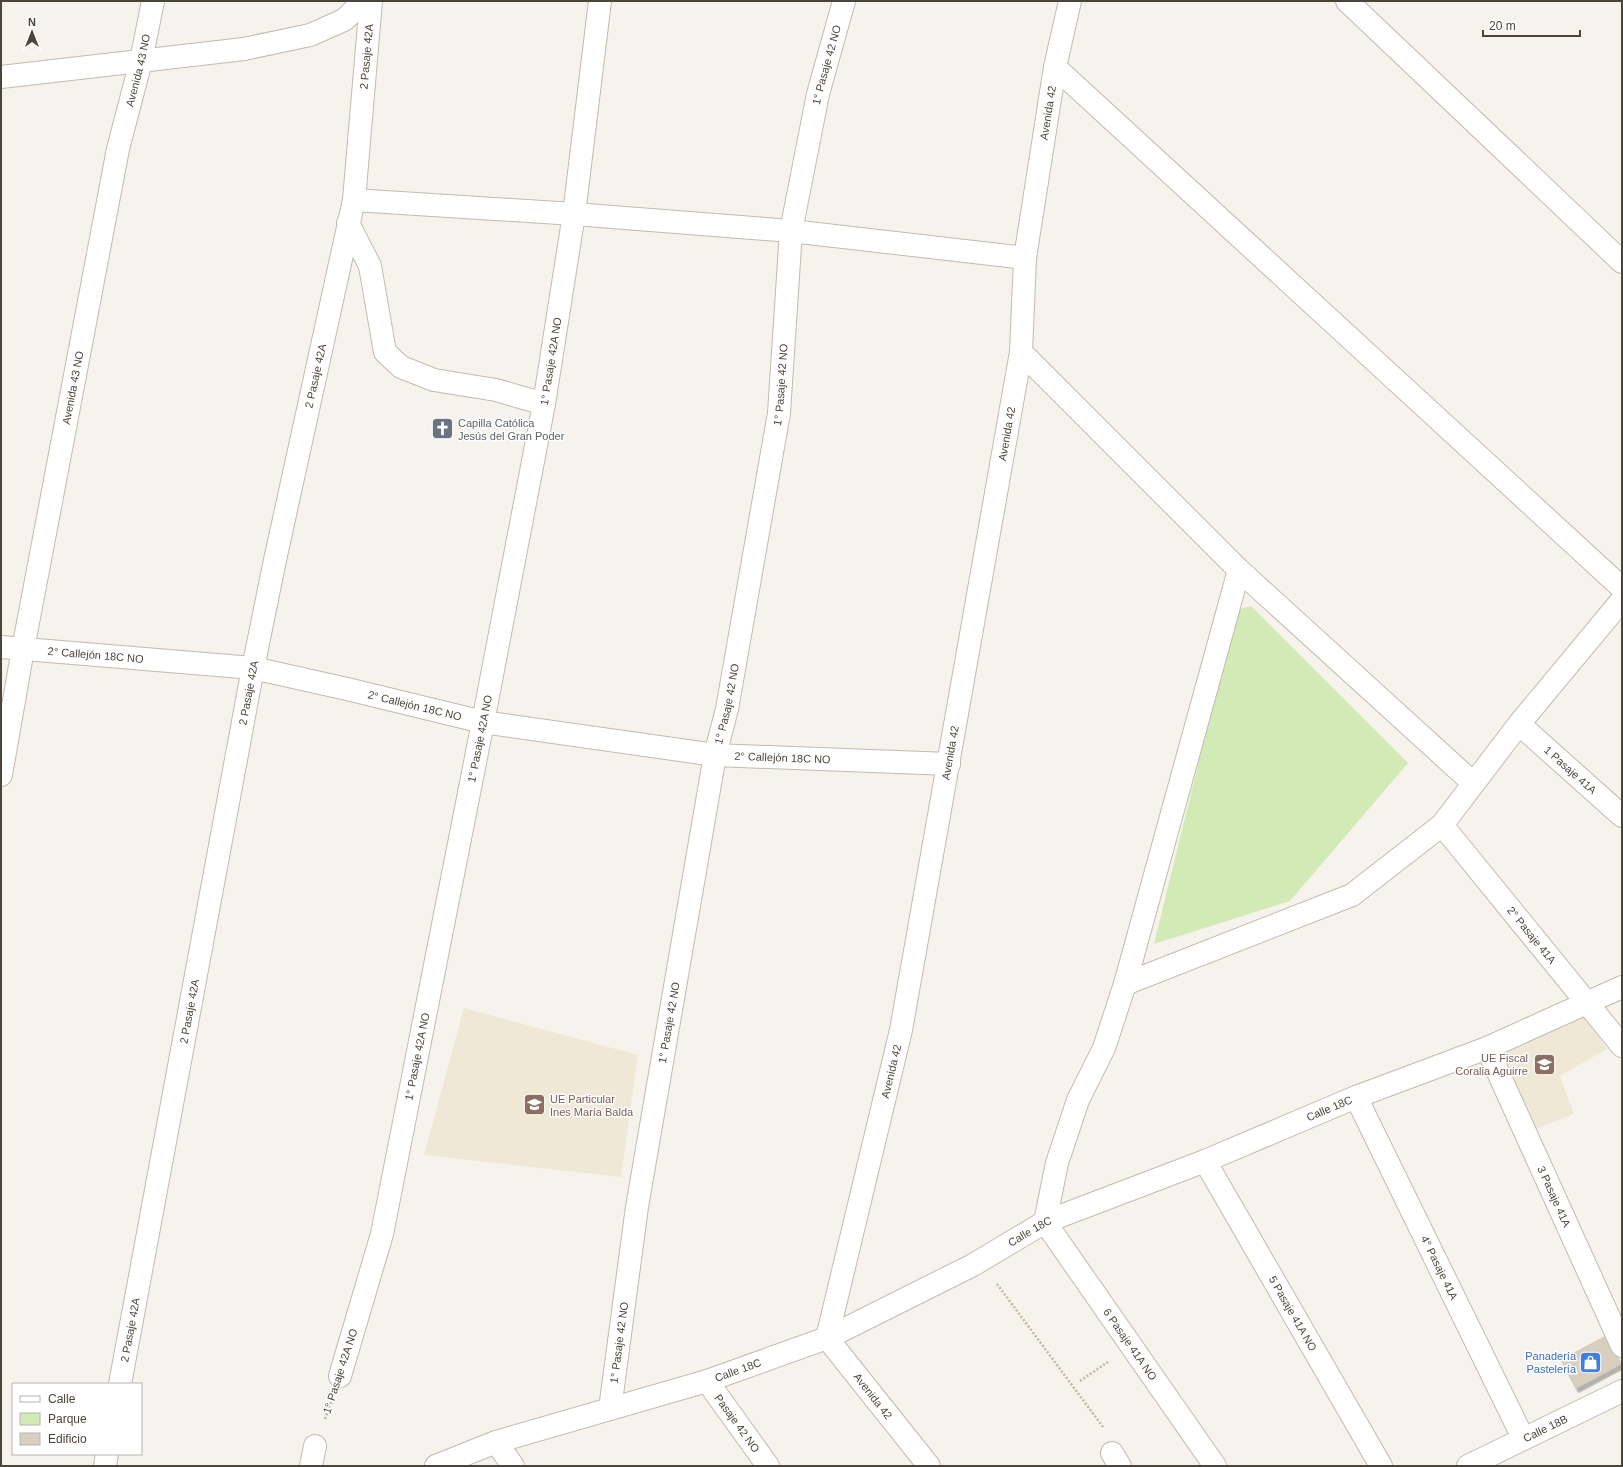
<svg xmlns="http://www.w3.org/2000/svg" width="1623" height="1467" font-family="Arial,sans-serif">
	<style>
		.education { fill: #efe8d6 }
		.green { fill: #d2eab5 }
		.building { fill: #d8cfc1; stroke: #d3c7b4; filter: url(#shadow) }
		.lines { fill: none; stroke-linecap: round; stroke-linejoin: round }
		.minor-casing { stroke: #c2bbae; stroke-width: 24 }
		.path { stroke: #c4b79f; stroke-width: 2.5; stroke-dasharray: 2 2; stroke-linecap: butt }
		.minor { stroke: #fff; stroke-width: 22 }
		.labels { text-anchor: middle; stroke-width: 3; stroke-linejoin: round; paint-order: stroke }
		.street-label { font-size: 11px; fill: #4b4439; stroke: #fff }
		.worship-label { font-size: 11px; fill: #5b616d; stroke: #fff; text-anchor: start }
		.education-label { font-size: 11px; fill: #785e54; stroke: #fff; text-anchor: end }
		.shop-label { font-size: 11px; fill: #366cbe; stroke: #fff; text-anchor: end }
	</style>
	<defs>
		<filter id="shadow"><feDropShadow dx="2.5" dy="4.5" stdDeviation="0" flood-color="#0004"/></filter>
	</defs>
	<rect width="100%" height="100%" fill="#f6f3ec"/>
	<g class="education">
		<path d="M464,1008L638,1055L621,1177L424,1155Z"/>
		<path d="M1585,1017L1607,1049L1560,1076L1574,1114L1535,1129L1503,1053Z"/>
	</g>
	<path class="green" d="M1251,606L1408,763L1290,901L1154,944L1236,610Z"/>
	<path class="building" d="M1606,1336L1621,1364L1576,1388L1561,1360Z"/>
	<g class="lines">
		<defs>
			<g id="minor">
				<path d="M1347,1L1622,262"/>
				<path d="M1055,67L1622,588"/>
				<path d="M1,77L244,49L310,35L344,20L364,1"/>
				<path d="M354,200L574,214L791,231L1025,258"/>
				<path d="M348,223L370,266L385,352L401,367L434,380L496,390L544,404"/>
				<path d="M1021,352L1239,570L1473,783"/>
				<path id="s1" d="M1,647L253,668L347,689L483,722L715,755L949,764"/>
				<path id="s2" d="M1519,724L1622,816"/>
				<path id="s3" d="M1,775L23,649L118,149L141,61L153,1"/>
				<path id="s4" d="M1442,825L1622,1046"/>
				<path d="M1125,984L1239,570"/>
				<path id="s5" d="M1487,1048L1622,1346"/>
				<path id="s6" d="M1356,1097L1523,1438"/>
				<path id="s7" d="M1205,1161L1381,1466"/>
				<path d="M1045,1222L1057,1163L1078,1100L1104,1048L1125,984L1352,895L1442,825L1519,724L1622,600"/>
				<path id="s8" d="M1045,1222L1215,1466"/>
				<path id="s9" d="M340,1376L382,1234L483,722L544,404L574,214L600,1"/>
				<path id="s10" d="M707,1381L768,1466"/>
				<path id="s11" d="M120,1384L253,668L275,560L354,200L371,1"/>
				<path id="s12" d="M610,1409L637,1207L715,755L727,709L779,413L791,231L818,94L844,1"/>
				<path d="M496,1442L513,1466"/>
				<path d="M1112,1453L1120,1466"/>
				<path d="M105,1466L107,1454"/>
				<path d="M311,1466L315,1446"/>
				<path id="s13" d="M436,1466L496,1442L707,1381L827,1338L973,1265L1045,1222L1205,1161L1356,1097L1487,1048L1622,987"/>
				<path id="s14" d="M929,1466L827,1338L901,1030L1021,352L1025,258L1055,67L1070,1"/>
				<path id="s15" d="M1468,1466L1622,1391"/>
			</g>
		</defs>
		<use href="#minor" class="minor-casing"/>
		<g class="path">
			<path d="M997,1284L1103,1427"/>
			<path d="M1080,1381L1108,1362"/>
			<path d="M325,1419L331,1402"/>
		</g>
		<use href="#minor" class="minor"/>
	</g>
	<defs>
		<symbol id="church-square" viewBox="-11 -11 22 22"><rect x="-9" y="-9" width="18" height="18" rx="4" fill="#6b7280" stroke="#fff"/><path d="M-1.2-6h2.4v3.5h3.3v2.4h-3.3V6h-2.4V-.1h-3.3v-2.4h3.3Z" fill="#fff"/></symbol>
		<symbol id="school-square" viewBox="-11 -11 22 22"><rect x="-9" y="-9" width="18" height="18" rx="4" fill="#8d6e63" stroke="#fff"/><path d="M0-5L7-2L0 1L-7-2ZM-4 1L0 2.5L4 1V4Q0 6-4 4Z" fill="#fff"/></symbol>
		<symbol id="shop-square" viewBox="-11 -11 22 22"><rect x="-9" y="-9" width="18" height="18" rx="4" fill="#3f7fe0" stroke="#fff"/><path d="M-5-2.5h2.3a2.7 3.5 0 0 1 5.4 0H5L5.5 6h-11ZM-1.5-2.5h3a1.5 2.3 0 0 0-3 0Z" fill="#fff"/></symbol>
	</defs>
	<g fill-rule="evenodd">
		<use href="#church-square" x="430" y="416" width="25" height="25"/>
		<use href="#school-square" x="1532" y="1052" width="25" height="25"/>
		<use href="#school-square" x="522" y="1092" width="25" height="25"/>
		<use href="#shop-square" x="1578" y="1350" width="25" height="25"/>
	</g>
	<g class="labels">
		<g class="street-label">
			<text dy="4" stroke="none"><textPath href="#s11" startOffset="1351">2 Pasaje 42A</textPath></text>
			<text dy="4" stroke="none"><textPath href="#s12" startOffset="1363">1° Pasaje 42 NO</textPath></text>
			<text dy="4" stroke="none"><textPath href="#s3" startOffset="718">Avenida 43 NO</textPath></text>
			<text dy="4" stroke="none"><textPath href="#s14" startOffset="1410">Avenida 42</textPath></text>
			<text dy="4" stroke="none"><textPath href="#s9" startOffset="1037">1° Pasaje 42A NO</textPath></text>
			<text dy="4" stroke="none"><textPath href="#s11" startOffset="1027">2 Pasaje 42A</textPath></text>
			<text dy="4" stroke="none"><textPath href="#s12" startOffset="1039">1° Pasaje 42 NO</textPath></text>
			<text dy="4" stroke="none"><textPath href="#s3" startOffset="394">Avenida 43 NO</textPath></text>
			<text dy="4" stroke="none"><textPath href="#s14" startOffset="1086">Avenida 42</textPath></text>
			<text dy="4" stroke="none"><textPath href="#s1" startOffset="95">2° Callejón 18C NO</textPath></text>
			<text dy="4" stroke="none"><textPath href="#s11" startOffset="703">2 Pasaje 42A</textPath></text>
			<text dy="4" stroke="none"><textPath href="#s12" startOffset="715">1° Pasaje 42 NO</textPath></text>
			<text dy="4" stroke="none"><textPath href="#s1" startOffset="419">2° Callejón 18C NO</textPath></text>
			<text dy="4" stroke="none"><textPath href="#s9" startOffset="653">1° Pasaje 42A NO</textPath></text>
			<text dy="4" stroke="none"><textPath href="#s14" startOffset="762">Avenida 42</textPath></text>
			<text dy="4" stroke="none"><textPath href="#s1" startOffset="791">2° Callejón 18C NO</textPath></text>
			<text dy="4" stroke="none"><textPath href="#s2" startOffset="69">1 Pasaje 41A</textPath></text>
			<text dy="4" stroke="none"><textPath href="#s4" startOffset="142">2° Pasaje 41A</textPath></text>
			<text dy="4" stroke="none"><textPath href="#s11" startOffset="379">2 Pasaje 42A</textPath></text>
			<text dy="4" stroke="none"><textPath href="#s12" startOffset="391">1° Pasaje 42 NO</textPath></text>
			<text dy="4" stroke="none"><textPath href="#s9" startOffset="329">1° Pasaje 42A NO</textPath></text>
			<text dy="4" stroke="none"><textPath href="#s14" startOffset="438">Avenida 42</textPath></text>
			<text dy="4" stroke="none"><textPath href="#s13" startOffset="965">Calle 18C</textPath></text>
			<text dy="4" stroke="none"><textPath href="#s5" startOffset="163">3 Pasaje 41A</textPath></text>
			<text dy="4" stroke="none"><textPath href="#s13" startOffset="641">Calle 18C</textPath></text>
			<text dy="4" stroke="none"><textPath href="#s6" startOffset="190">4° Pasaje 41A</textPath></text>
			<text dy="4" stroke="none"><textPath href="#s7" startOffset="176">5 Pasaje 41A NO</textPath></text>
			<text dy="4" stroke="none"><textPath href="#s11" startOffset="55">2 Pasaje 42A</textPath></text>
			<text dy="4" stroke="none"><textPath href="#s12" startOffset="67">1° Pasaje 42 NO</textPath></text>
			<text dy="4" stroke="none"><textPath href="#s8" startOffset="149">6 Pasaje 41A NO</textPath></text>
			<text dy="4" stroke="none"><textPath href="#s13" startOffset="317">Calle 18C</textPath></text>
			<text transform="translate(340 1371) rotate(-72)" y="4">1° Pasaje 42A NO</text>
			<text transform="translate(873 1396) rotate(52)" y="4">Avenida 42</text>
			<text dy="4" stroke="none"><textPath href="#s10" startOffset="52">Pasaje 42 NO</textPath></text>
			<text dy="4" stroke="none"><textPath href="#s15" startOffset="86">Calle 18B</textPath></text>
		</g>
		<g class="worship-label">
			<text x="458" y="427">Capilla Católica<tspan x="458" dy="13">Jesús del Gran Poder</tspan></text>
		</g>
		<g class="education-label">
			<text x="1528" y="1062">UE Fiscal<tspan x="1528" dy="13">Coralia Aguirre</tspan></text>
			<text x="550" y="1103" text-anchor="start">UE Particular<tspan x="550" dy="13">Ines María Balda</tspan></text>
		</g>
		<g class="shop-label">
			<text x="1576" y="1360">Panadería<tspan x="1576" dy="13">Pastelería</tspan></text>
		</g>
	</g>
	<rect width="1623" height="1467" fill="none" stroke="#4b4439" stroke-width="4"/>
	<rect x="12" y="1383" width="130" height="72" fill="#ffffff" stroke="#b7b4b0"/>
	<rect x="20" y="1396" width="20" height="6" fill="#ffffff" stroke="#b7b4b0"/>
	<text x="48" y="1403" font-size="12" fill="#4b4439">Calle</text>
	<rect x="20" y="1413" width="20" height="12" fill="#d2eab5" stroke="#b7b4b0"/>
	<text x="48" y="1423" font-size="12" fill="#4b4439">Parque</text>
	<rect x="20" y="1433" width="20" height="12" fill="#d8cfc1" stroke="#b7b4b0"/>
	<text x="48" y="1443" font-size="12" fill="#4b4439">Edificio</text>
	<g transform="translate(32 32)" stroke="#ffffff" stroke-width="3" paint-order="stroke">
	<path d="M0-3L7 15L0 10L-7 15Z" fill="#4b4439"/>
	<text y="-6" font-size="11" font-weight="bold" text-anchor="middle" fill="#4b4439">N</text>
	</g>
	<path d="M1483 30v6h97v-6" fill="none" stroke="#4b4439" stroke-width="2"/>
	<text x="1489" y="30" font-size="12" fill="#4b4439" stroke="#ffffff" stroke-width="3" paint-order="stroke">20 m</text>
</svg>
